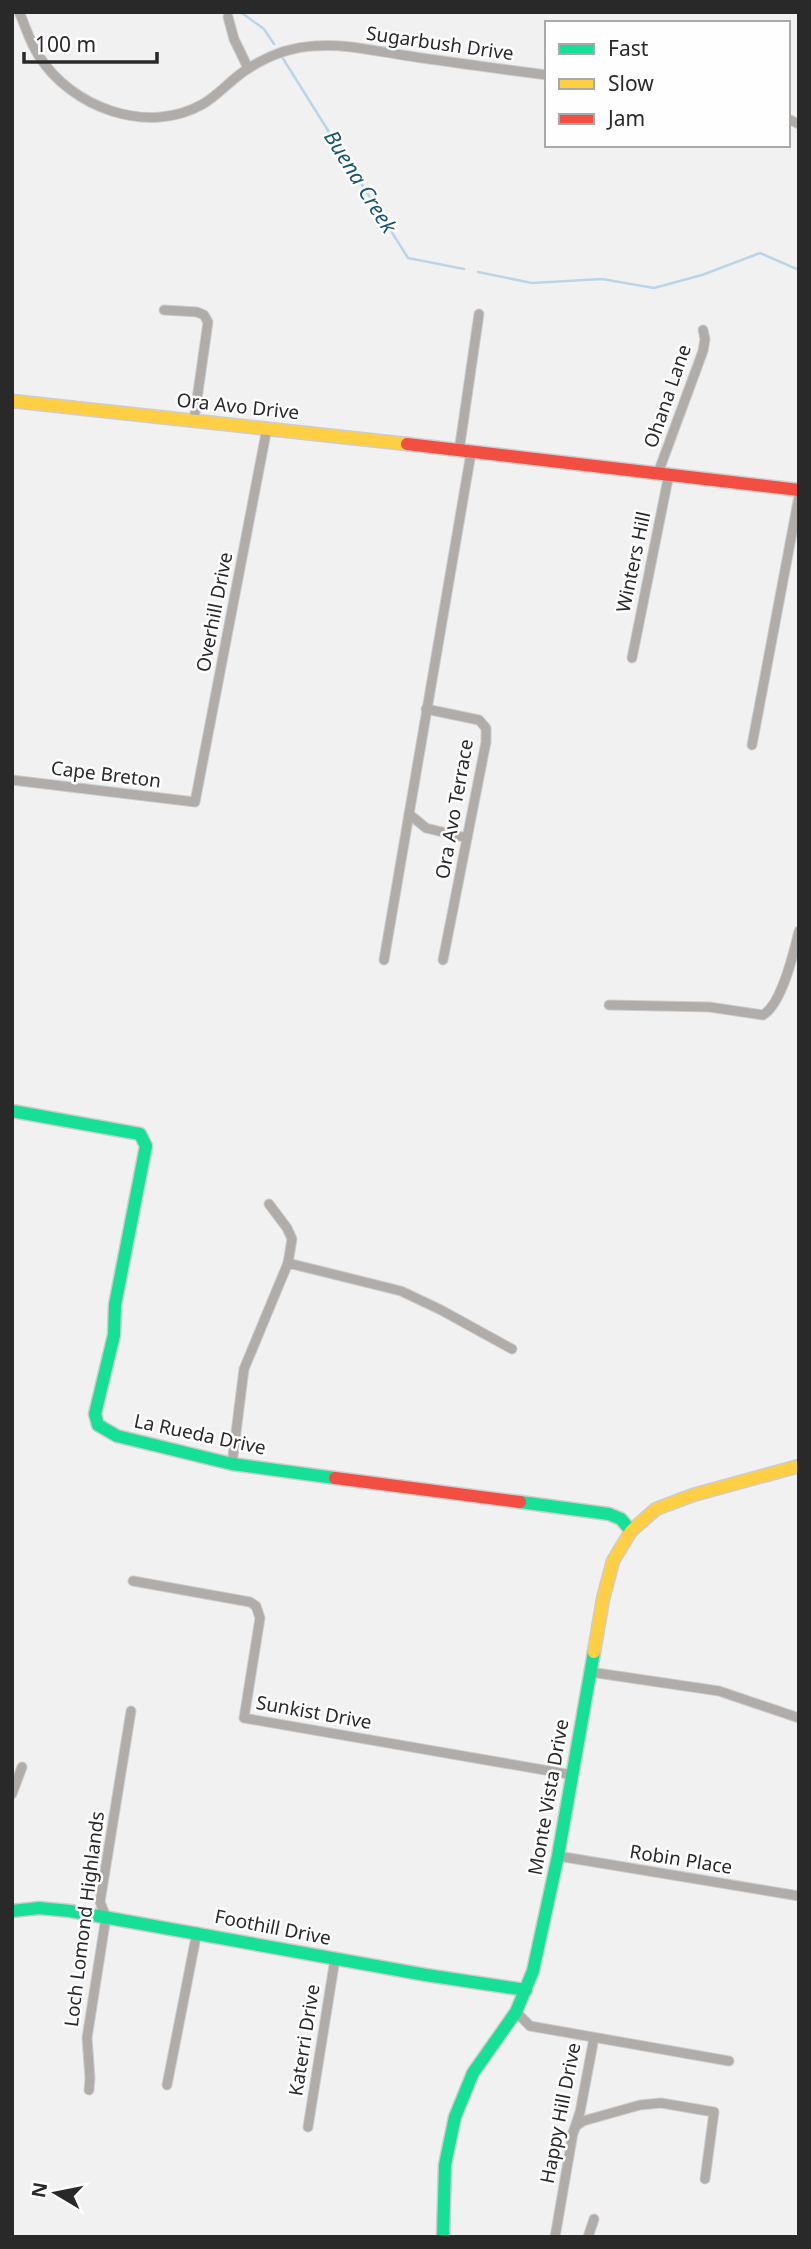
<svg xmlns="http://www.w3.org/2000/svg" width="811" height="2249" font-family="'Noto Sans',sans-serif">
	<style>
		.lines { fill: none; stroke-linecap: round; stroke-linejoin: round }
		.stream { stroke: #bbd5e6; stroke-width: 2.5 }
		.street-casing { stroke: #cecdce; stroke-width: 11 }
		.fast-casing { stroke: #cecdce; stroke-width: 15 }
		.slow-casing { stroke: #cecdce; stroke-width: 15 }
		.jam-casing { stroke: #cecdce; stroke-width: 15 }
		.street { stroke: #b0aca9; stroke-width: 9 }
		.fast { stroke: #16e098; stroke-width: 12 }
		.slow { stroke: #ffcf43; stroke-width: 12 }
		.jam { stroke: #f24e42; stroke-width: 12 }
		.labels { text-anchor: middle; stroke-width: 5; stroke-linejoin: round; paint-order: stroke }
		.street-label { font-size: 19px; fill: #2a292a; stroke: #fffeff }
		.water-label { font-size: 21px; font-style: italic; fill: #145474; stroke: #fffeff }
	</style>
	<rect width="100%" height="100%" fill="#f2f1f2"/>
	<g class="lines">
		<g class="stream">
			<path d="M242,13L264,29L274,44"/>
			<path d="M282,57L408,258L464,269"/>
			<path d="M478,272L532,283L602,279L654,288L702,275L760,253L799,270"/>
		</g>
		<defs>
			<g id="street">
				<path d="M19,12C26,27 30,43 39,56C71,107 147,136 203,104C220,94 232,78 249,68C268,56 292,47 314,46C345,43 379,52 409,56C455,63 501,69 547,75"/>
				<path d="M228,17L234,39L248,68"/>
				<path d="M788,119L799,124"/>
				<path d="M164,310L197,312L204,315L208,322L194,420"/>
				<path d="M459,451L479,314"/>
				<path d="M658,473L703,351L705,339L703,330"/>
				<path d="M632,658L669,474"/>
				<path d="M426,709L479,720L486,728V742L443,960"/>
				<path d="M752,745L799,496"/>
				<path d="M12,780L195,802L267,428"/>
				<path d="M409,814L426,828L467,838"/>
				<path d="M384,960L471,453"/>
				<path d="M609,1005L709,1007L763,1015C782,1004 794,952 799,931"/>
				<path d="M269,1204L287,1228L292,1239L288,1263"/>
				<path d="M232,1464L244,1369L288,1263L401,1291L441,1310L512,1349"/>
				<path d="M133,1581L250,1602L256,1606L260,1618L244,1718L573,1775"/>
				<path d="M590,1672L719,1691L799,1718"/>
				<path d="M12,1794L22,1767"/>
				<path d="M558,1856L799,1896"/>
				<path d="M516,2012L530,2026L729,2061"/>
				<path d="M167,2085L197,1932"/>
				<path d="M89,2090L90,2078L87,2038L106,1917L100,1902L131,1711"/>
				<path d="M308,2127L335,1959"/>
				<path d="M573,2133L576,2126L583,2121L640,2105L661,2103L714,2112L705,2179"/>
				<path d="M555,2237L573,2133L580,2112L594,2038"/>
				<path d="M588,2237L594,2219"/>
			</g>
			<g id="fast">
				<path d="M12,1111L140,1134L146,1146L115,1305L114,1335L95,1414L98,1425L117,1436L232,1464L335,1478"/>
				<path d="M520,1502L609,1514L621,1519L631,1531"/>
				<path d="M12,1911L39,1908L70,1911L426,1975L526,1990"/>
				<path d="M443,2237L445,2165L455,2117L473,2073L516,2012L533,1971L558,1856L594,1652"/>
			</g>
			<g id="slow">
				<path d="M12,401L407,444"/>
				<path d="M594,1652L603,1599L613,1561L631,1531L656,1509L693,1495L799,1466"/>
			</g>
			<g id="jam">
				<path d="M407,444L799,490"/>
				<path d="M335,1478L520,1502"/>
			</g>
		</defs>
		<use href="#street" class="street-casing"/>
		<use href="#fast" class="fast-casing"/>
		<use href="#slow" class="slow-casing"/>
		<use href="#jam" class="jam-casing"/>
		<use href="#street" class="street"/>
		<use href="#fast" class="fast"/>
		<use href="#slow" class="slow"/>
		<use href="#jam" class="jam"/>
	</g>
	<g class="labels">
		<g class="street-label">
			<text transform="translate(440 43) rotate(8)" y="7">Sugarbush Drive</text>
			<text transform="translate(667 396) rotate(-71)" y="7">Ohana Lane</text>
			<text transform="translate(238 406) rotate(6)" y="7">Ora Avo Drive</text>
			<text transform="translate(633 562) rotate(-78)" y="7">Winters Hill</text>
			<text transform="translate(214 612) rotate(-79)" y="7">Overhill Drive</text>
			<text transform="translate(106 774) rotate(7)" y="7">Cape Breton</text>
			<text transform="translate(454 809) rotate(-80)" y="7">Ora Avo Terrace</text>
			<text transform="translate(200 1434) rotate(12)" y="7">La Rueda Drive</text>
			<text transform="translate(314 1712) rotate(10)" y="7">Sunkist Drive</text>
			<text transform="translate(548 1797) rotate(-80)" y="7">Monte Vista Drive</text>
			<text transform="translate(681 1859) rotate(9)" y="7">Robin Place</text>
			<text transform="translate(84 1919) rotate(-83)" y="7">Loch Lomond Highlands</text>
			<text transform="translate(273 1927) rotate(11)" y="7">Foothill Drive</text>
			<text transform="translate(304 2040) rotate(-81)" y="7">Katerri Drive</text>
			<text transform="translate(560 2113) rotate(-79)" y="7">Happy Hill Drive</text>
		</g>
		<g class="water-label">
			<text transform="translate(360 182) rotate(58)" y="7">Buena Creek</text>
		</g>
	</g>
	<rect width="811" height="2249" fill="none" stroke="#2a292a" stroke-width="28"/>
	<rect x="545" y="21" width="245" height="126" fill="#fffeff" stroke="#aaa9aa" stroke-width="2"/>
	<rect x="559" y="44" width="35" height="10" fill="#16e098" stroke="#aaa9aa" stroke-width="2"/>
	<text x="608" y="56" font-size="21" fill="#2a292a">Fast</text>
	<rect x="559" y="79" width="35" height="10" fill="#ffcf43" stroke="#aaa9aa" stroke-width="2"/>
	<text x="608" y="91" font-size="21" fill="#2a292a">Slow</text>
	<rect x="559" y="114" width="35" height="10" fill="#f24e42" stroke="#aaa9aa" stroke-width="2"/>
	<text x="608" y="126" font-size="21" fill="#2a292a">Jam</text>
	<g transform="translate(56 2193) rotate(280)" stroke="#fffeff" stroke-width="5" paint-order="stroke">
	<path d="M0-5L12 26L0 18L-12 26Z" fill="#2a292a"/>
	<text y="-10" font-size="19" font-weight="bold" text-anchor="middle" fill="#2a292a">N</text>
	</g>
	<path d="M24 52v10h133v-10" fill="none" stroke="#2a292a" stroke-width="3.5"/>
	<text x="35" y="52" font-size="21" fill="#2a292a" stroke="#fffeff" stroke-width="5" paint-order="stroke">100 m</text>
</svg>
